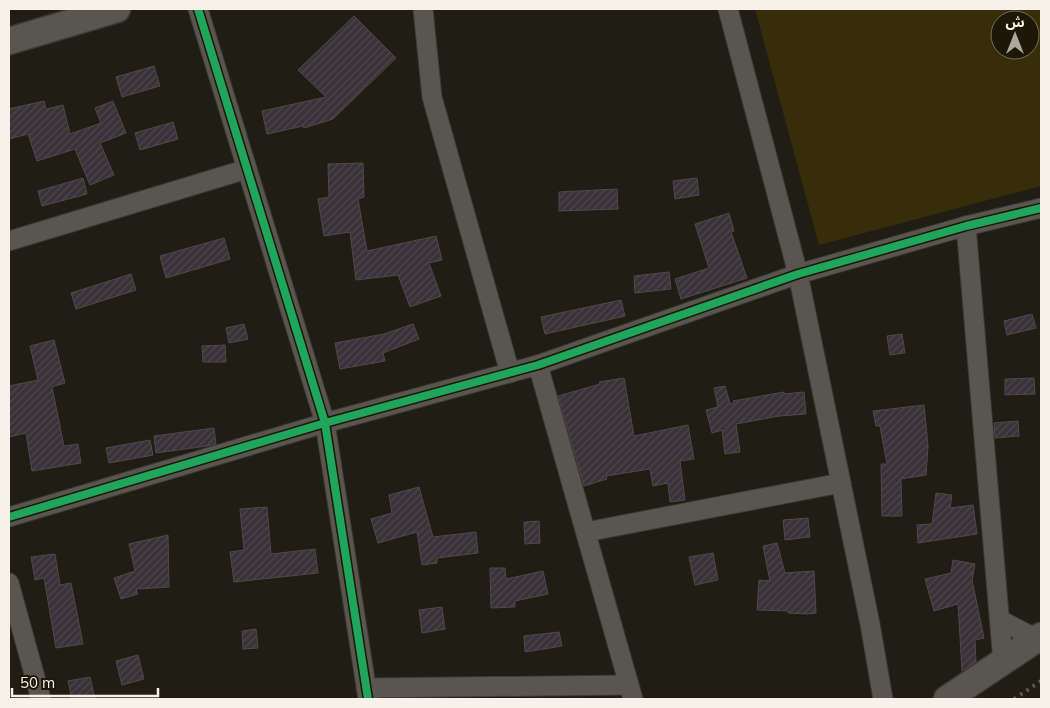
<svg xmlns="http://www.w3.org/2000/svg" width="1050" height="708" font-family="Mulish,'Noto Sans Arabic',sans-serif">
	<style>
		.park { fill: #382d09; fill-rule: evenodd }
		.building { fill: url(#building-hatch); stroke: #4d4a49 }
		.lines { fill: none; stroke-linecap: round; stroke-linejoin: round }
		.street-casing { stroke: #3c3a34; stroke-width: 21 }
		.secondary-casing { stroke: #3c3a34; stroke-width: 29 }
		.street { stroke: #595650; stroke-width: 19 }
		.secondary { stroke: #595650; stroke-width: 26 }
		.rail { stroke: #5d5b56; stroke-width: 4; stroke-dasharray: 2.5 5; stroke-linecap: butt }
		.cycleway-casing { stroke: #1c1707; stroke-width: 11 }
		.cycleway { stroke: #20a55d; stroke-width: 8 }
	</style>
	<defs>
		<pattern id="building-hatch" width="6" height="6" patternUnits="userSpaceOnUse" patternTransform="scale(1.25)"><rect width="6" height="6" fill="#393239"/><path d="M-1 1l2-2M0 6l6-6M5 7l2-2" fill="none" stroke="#4c464c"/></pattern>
	</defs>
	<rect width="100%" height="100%" fill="#201d15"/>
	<path class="park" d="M755,9H1041V186L819,245ZM1000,20H1030V50H1000Z"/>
	<g class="building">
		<path d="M354,16L396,58L333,119L304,128L303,126L267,134L262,111L326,97L298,70Z"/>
		<path d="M154,66L160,86L122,97L116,77Z"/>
		<path d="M44,101L46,109L63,105L70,134L101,123L95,108L113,101L126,133L100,143L114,175L90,185L75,149L37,161L28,134L9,139V109Z"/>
		<path d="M173,122L178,139L140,150L135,133Z"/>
		<path d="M363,163L364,197L358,199L367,251L436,236L442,260L429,263L441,296L410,307L398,275L356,280L350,232L324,236L318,199L329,197L328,164Z"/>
		<path d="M83,178L87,194L42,206L38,191Z"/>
		<path d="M697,178L699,195L675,199L673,181Z"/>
		<path d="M617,189L618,209L559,211V192Z"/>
		<path d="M729,213L734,231L731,232L747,278L681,299L675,279L709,268L695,224Z"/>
		<path d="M224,238L230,259L166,278L160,256Z"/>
		<path d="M669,272L671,289L635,293L634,276Z"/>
		<path d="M131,274L136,290L76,309L71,293Z"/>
		<path d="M621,300L625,316L545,334L541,317Z"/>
		<path d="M1032,314L1036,328L1007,335L1004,321Z"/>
		<path d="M244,324L248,339L229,343L226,328Z"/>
		<path d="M413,324L419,339L383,353L385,361L340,369L335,343L384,334Z"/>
		<path d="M902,334L905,353L890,355L887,336Z"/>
		<path d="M54,340L65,383L52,387L64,446L78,444L81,463L32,471L26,433L9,437V386L38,380L30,346Z"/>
		<path d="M225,345L226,362H203L202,346Z"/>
		<path d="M624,378L634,436L688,425L694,459L680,461L685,500L670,502L668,483L653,486L650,469L606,476L607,479L584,486L558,396L600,384L599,382Z"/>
		<path d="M1034,378L1035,394L1005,395V379Z"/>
		<path d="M725,386L730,404L734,403L733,401L784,392V394L804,392L806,414L779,416L736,424L740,452L725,454L722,430L712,433L706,410L718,407L714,388Z"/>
		<path d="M924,405L928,446L926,475L901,479L902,516H882L881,464H887L880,426H876L873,411Z"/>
		<path d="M1018,421L1019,436L995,438L994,423Z"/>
		<path d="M214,428L216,444L207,446L156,453L154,436Z"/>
		<path d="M150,440L153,455L109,463L106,448Z"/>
		<path d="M419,487L433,537L476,532L478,553L437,558V563L422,565L417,532L378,543L371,519L392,513L389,495Z"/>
		<path d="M936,493L952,495L950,508L973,505L977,534L918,543L917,525L932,524Z"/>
		<path d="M267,507L271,554L315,549L318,573L234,582L230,552L244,550L240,509Z"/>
		<path d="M808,518L810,537L785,540L783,520Z"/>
		<path d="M539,521L540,543L525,544L524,522Z"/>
		<path d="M168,535L169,587L136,589L138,594L121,599L114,578L135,571L129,544Z"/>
		<path d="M777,543L785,573L814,571L816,613L807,614L788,613V611L757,610L759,580L770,581L763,546Z"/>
		<path d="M713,553L718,580L695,585L689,557Z"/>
		<path d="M55,554L60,585L71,583L83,644L56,648L44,578L35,580L31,557Z"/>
		<path d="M953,560L975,564L972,580L984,638L975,640L976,662L962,671L958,604L934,611L925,579L951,573Z"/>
		<path d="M490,568H505L506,579L543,571L548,594L515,601V607L491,608Z"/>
		<path d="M442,607L445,629L422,633L419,610Z"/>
		<path d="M256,629L258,648L243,649L242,631Z"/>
		<path d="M559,632L562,646L525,652L524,636Z"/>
		<path d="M138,655L144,679L122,685L116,661Z"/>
		<path d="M90,677L95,699H72L68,681Z"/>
	</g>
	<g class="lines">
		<defs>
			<g id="street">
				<path d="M198,9L325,423L368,699"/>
				<path d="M423,9L432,97L510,373"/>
				<path d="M728,9L798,274L870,624L883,699"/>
				<path d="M966,226L1003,662"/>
				<path d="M9,241L247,169"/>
				<path d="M538,365L633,699"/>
				<path d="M9,517L325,423L538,365L798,274L966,226L1041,208"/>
				<path d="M586,532L841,483"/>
				<path d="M9,583L41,699"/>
				<path d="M1000,620L1041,641"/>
				<path d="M366,688L629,685"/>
			</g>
			<g id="secondary">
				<path d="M9,41L117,9"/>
				<path d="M947,699L1041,636"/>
			</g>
		</defs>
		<use href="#street" class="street-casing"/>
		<use href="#secondary" class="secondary-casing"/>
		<use href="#street" class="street"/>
		<use href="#secondary" class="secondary"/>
		<path class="rail" d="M1014,699L1041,681"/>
		<defs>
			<g id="cycleway">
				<path d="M198,9L325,423L368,699"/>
				<path d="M9,517L325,423L538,365L798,274L966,226L1041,208"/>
			</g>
		</defs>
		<use href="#cycleway" class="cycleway-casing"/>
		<use href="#cycleway" class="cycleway"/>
	</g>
	<rect width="1050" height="708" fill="none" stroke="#f6f2e8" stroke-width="20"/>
	<g transform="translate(1015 35)"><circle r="24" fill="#1c1707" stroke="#736f61"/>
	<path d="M0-4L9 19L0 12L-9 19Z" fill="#aba79e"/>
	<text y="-8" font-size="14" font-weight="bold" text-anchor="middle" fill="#f6f2e8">ش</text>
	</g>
	<path d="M12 688v8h146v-8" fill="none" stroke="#f6f2e8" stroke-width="2.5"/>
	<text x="20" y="688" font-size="15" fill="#f6f2e8" stroke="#1c1707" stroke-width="4" paint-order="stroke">50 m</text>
</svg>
